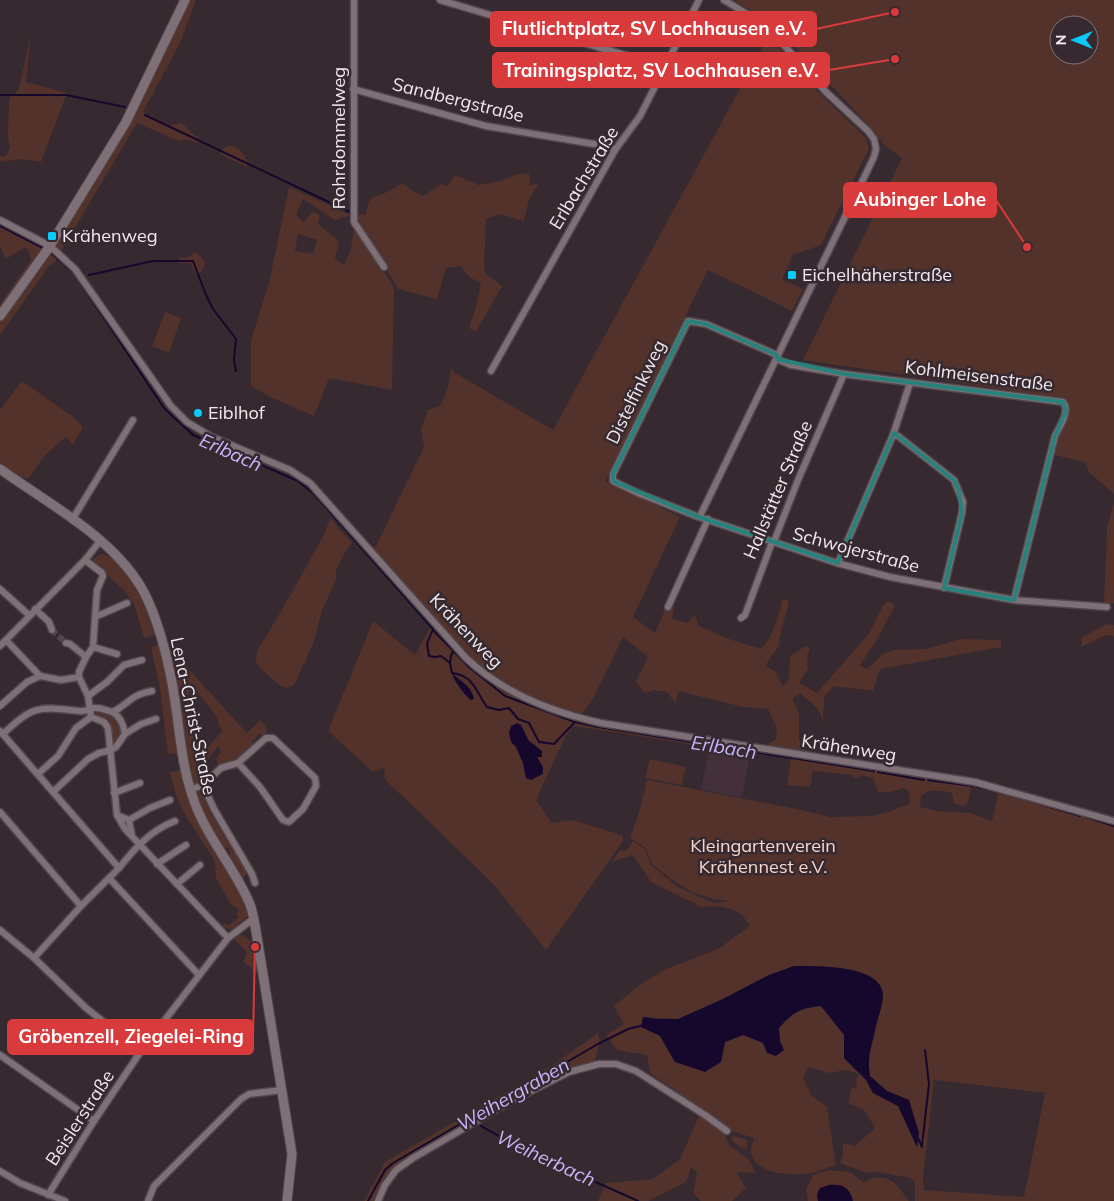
<svg xmlns="http://www.w3.org/2000/svg" width="1114" height="1201" font-family="Mulish,sans-serif">
	<style>
		.built { fill: #43303b }
		.green { fill: #52322b; fill-rule: evenodd }
		.water { fill: #16082c }
		.lines { fill: none; stroke-linecap: round; stroke-linejoin: round }
		.stream { stroke: #16082c; stroke-width: 2 }
		.minor-tunnel { stroke: #52464d; stroke-width: 6; stroke-dasharray: 6 3; stroke-linecap: butt }
		.minor-casing { stroke: #50464c; stroke-width: 9 }
		.tertiary-casing { stroke: #50464c; stroke-width: 11 }
		.secondary-casing { stroke: #50464c; stroke-width: 11 }
		.minor { stroke: #7f7078; stroke-width: 6 }
		.tertiary { stroke: #7f7078; stroke-width: 9 }
		.secondary { stroke: #7f7078; stroke-width: 9 }
		.marked { fill: none; stroke: #26827b; stroke-width: 4; stroke-linejoin: round }
		.poi-dot { fill: #0acafa; stroke: #362930; stroke-width: 2 }
		.labels { text-anchor: middle; stroke-width: 5; stroke-linejoin: round; paint-order: stroke }
		.street-label { font-size: 18px; fill: #f3eaef; stroke: #362930 }
		.poi-label { font-size: 18px; fill: #f3eaef; stroke: #362930; text-anchor: start }
		.park-label { font-size: 18px; fill: #f9d7ce; stroke: #362930 }
		.water-label { font-size: 19px; font-style: italic; fill: #c8b6fc; stroke: #362930 }
		.leader { fill: none; stroke: #d93b3c; stroke-width: 2 }
		.callout-dot { fill: #d93b3c; stroke: #362930; stroke-width: 2 }
		.callout { fill: #d93b3c; stroke: #d93b3c; stroke-width: 2 }
		.callout-label { font-size: 19px; text-anchor: middle; font-weight: bold; fill: #fff }
	</style>
	<rect width="100%" height="100%" fill="#362930"/>
	<path class="built" d="M710,747L750,753L742,798L701,789Z"/>
	<g class="green">
		<path d="M179,0H196L180,43L143,112L169,125L181,123L200,140L198,143L184,139L179,141L137,123L54,263L49,266L0,335V304L31,260L29,252L25,247L6,259L0,247V223L44,245L46,240L50,238L122,119Z"/>
		<path d="M735,0H1114V494L1089,472L1085,462L1054,455L1063,398L803,360L902,158L884,145L875,132L779,30ZM1059,25H1089V55H1059Z"/>
		<path d="M31,33L26,82L67,93L41,162L22,159L0,162V156L5,157L10,148L8,137L9,99L19,89Z"/>
		<path d="M769,36L822,96L866,138L869,149L821,245L793,255L782,279L803,289L792,311L708,270L605,481L680,517L633,617L655,633L665,610L674,607L672,619L687,623L695,615L699,626L726,638L761,649C774,634 778,618 782,600L787,599L789,603L779,639L780,644L765,666L775,671L783,686L789,679L790,656L804,647H810L807,661L808,669L799,683L817,693L870,632L883,605L889,601L895,606L876,641L860,665L867,669L883,654L894,650L927,649L960,639L1001,640V647L880,669L873,691L834,686L824,696L823,721L818,709L800,693L792,699L799,713V739L807,754L995,783L1001,787L1114,818V1201H915V1182L911,1178L878,1172L867,1173L840,1163L843,1155V1143L855,1146L875,1128L865,1111L848,1103L852,1087L857,1089L856,1080L859,1074L846,1070L829,1073L809,1067L803,1077L811,1095L827,1107L836,1165C826,1168 815,1173 805,1174C788,1175 756,1174 751,1153C750,1148 753,1142 754,1138L728,1130L726,1125L650,1073L647,1055L617,1050L606,1035L624,1024L614,1006L641,984L666,969L718,949L750,926C747,922 743,915 739,913C730,907 713,905 702,907L651,882L633,855L612,862L620,850L626,851L633,841L645,849L651,865L678,887L709,901L716,903L730,901L713,899L692,892L671,879L652,864L646,848L630,838L639,812L647,780L802,810L831,817L871,816L888,812L909,804L910,793L904,788L890,792H878L873,778L862,775L854,779L852,775L813,771L810,787L787,785L791,757L750,753L573,726L566,735L536,800L552,823L572,820L622,835L623,841L546,950L494,885L414,807L387,782L384,776L385,770L382,768L377,771H372L328,731L373,621L415,655L432,625L471,667L505,693L576,721L581,716L510,689L478,667L374,550L424,447L421,429L428,410L440,406L448,388L451,368L455,373L553,430ZM623,637L648,657L636,681L644,693L654,690L667,692L676,704L678,691L743,707L768,709L777,729L776,739L764,747L600,721L581,715L594,697ZM521,725L529,741L538,747L537,760L543,767L526,778L523,763L516,747ZM972,785L999,790L992,821L971,813L938,811L920,807L921,796C930,788 941,791 952,793L954,804L963,806L967,805ZM769,975L883,996L868,1059L870,1076L887,1091L909,1100L919,1133L917,1146L898,1106L873,1093L867,1080L844,1058V1035L821,1006C800,1009 793,1012 779,1028L780,1042L783,1049L743,1035L725,1042L721,1062H675L660,1036L643,1017L678,1019L723,999ZM934,1080L1045,1093L1024,1197L924,1190L923,1177Z"/>
		<path d="M228,145C239,147 245,154 248,164L247,167L220,154L221,150Z"/>
		<path d="M520,173L529,174L531,180L528,186L539,183L529,199L524,221L499,214L486,219L484,268L486,274L502,286L476,332L469,328L476,307L481,283L469,277L461,266L446,268L437,299L398,289L384,264L356,220V215L366,214C369,194 372,199 387,192C392,190 397,186 402,183L415,192L423,196L441,184L447,186L455,175L479,185L500,181Z"/>
		<path d="M289,187L351,215L335,220L303,199L296,215L304,222L312,212L320,215L318,224L339,241L335,259L344,265L351,249L354,226L394,287L392,390L329,378L314,416L270,397L251,386V340L269,283ZM298,234L317,240L313,254L295,251Z"/>
		<path d="M194,252L200,256L205,262L203,270L196,275L191,263H178V261L181,257L185,258L190,257Z"/>
		<path d="M165,312L181,318L169,353L152,346Z"/>
		<path d="M22,381L72,416L83,427L73,445L66,437L45,455L28,479L17,475L0,462V410Z"/>
		<path d="M1114,503V603L1111,604L1104,603L1107,528Z"/>
		<path d="M330,518L352,543L346,551L336,569V580L321,613L314,642L296,681L292,686L286,688L279,685L260,668L256,661L257,651L283,608L325,533Z"/>
		<path d="M101,554C125,556 149,614 156,635L144,638L135,606L125,591L91,561Z"/>
		<path d="M1107,624L1114,625V636L1106,635L1081,647L1082,637Z"/>
		<path d="M159,645L169,690L178,753L168,754L160,689L151,647Z"/>
		<path d="M170,649L247,733L260,720L266,726L267,731L263,735L259,734L252,742V746L238,760H233L219,766L216,759L221,751L218,746L202,767L209,773L215,767L217,768L207,777L201,775L197,784L195,785L191,783L169,651ZM193,687L218,718L219,726L223,730L205,751L196,741L188,693Z"/>
		<path d="M95,710H99L118,716L124,734L111,748V736L99,717L93,714Z"/>
		<path d="M650,759L686,767L682,785L645,778Z"/>
		<path d="M180,770L193,811L236,884L248,912V916L236,926L237,927C231,931 227,929 222,926L225,923L228,926L239,917L236,914L239,910L230,903L216,878L215,861L187,818L176,796L170,772Z"/>
		<path d="M200,789L211,814L247,873L243,879L229,857L230,851L228,848L224,847L212,828L195,792Z"/>
		<path d="M240,934C259,944 256,953 258,973L243,962L247,952L234,939Z"/>
		<path d="M598,1033L600,1041L595,1061L570,1069L403,1162L377,1201H364L385,1162L551,1066Z"/>
		<path d="M700,1114L723,1131L729,1145L748,1159L755,1171L754,1173L737,1172L746,1188L732,1201H701L693,1193L697,1173L691,1167L686,1182L648,1201H598L606,1183L653,1179L680,1159Z"/>
		<path d="M734,1136L745,1139L747,1142V1148L744,1149L733,1142L731,1137Z"/>
		<path d="M829,1170L850,1172L864,1183C870,1177 881,1176 890,1180C897,1183 904,1195 909,1201H853L850,1191L817,1194L818,1201H808L806,1189L813,1175Z"/>
	</g>
	<g class="water">
		<path d="M452,673C460,681 472,686 474,699L471,700C466,697 452,678 452,673Z"/>
		<path d="M517,723L521,725L529,741L542,751V757H537L543,767V774L531,780L526,778L523,763L516,747L511,742L509,733L511,726Z"/>
		<path d="M794,966C816,966 885,964 883,997C882,1008 877,1020 875,1031C871,1047 867,1060 870,1076L887,1091L909,1100L919,1133L917,1147L898,1106L873,1093L866,1080L844,1058V1035L821,1006C800,1008 793,1012 779,1028L780,1041L784,1050L776,1056L767,1053L763,1043L743,1035L725,1042L721,1062L705,1072L675,1062L660,1036L641,1027L643,1017L657,1019H678L723,999L769,975Z"/>
		<path d="M829,1185C843,1184 849,1187 853,1201H818L817,1194L820,1188Z"/>
	</g>
	<g class="lines">
		<g class="stream">
			<path d="M0,95H66L125,107"/>
			<path d="M145,115L352,213"/>
			<path d="M0,226L43,248"/>
			<path d="M51,253L74,273L164,408L193,435L298,481L314,494L433,629L427,644L429,656L435,657L441,656L450,663L452,673C474,676 475,690 487,707L499,710L509,708L518,719L529,723L539,742L554,744L575,722L598,727L874,771"/>
			<path d="M89,275L153,261H193L206,295L213,309L236,339L234,360L236,371"/>
			<path d="M433,630L469,667L505,696L575,722"/>
			<path d="M450,663L451,656L453,651"/>
			<path d="M878,772L924,780"/>
			<path d="M928,780L972,786"/>
			<path d="M977,787L994,790"/>
			<path d="M1020,798L1080,816"/>
			<path d="M1086,817L1114,826"/>
			<path d="M481,1126L522,1149L638,1201"/>
			<path d="M918,1138L922,1147"/>
			<path d="M922,1145L929,1084L925,1050"/>
			<path d="M368,1201L385,1170L393,1163L598,1044L628,1029L644,1025"/>
		</g>
		<path class="minor-tunnel" d="M52,630L66,643"/>
		<defs>
			<g id="minor">
				<path d="M354,0V222L384,267"/>
				<path d="M440,0L665,67"/>
				<path d="M353,89L486,126L606,146L615,150"/>
				<path d="M0,220L50,246L75,269L171,406L187,422L212,437L290,470L310,483L466,658C503,693 551,712 601,723L975,782L1114,821"/>
				<path d="M777,355L706,324L688,321L613,474V481L638,493L696,516L837,563L890,577L1014,600L1107,607"/>
				<path d="M777,359L791,365L844,374L1063,402C1071,411 1059,427 1055,436L1014,600"/>
				<path d="M491,371L615,150L640,116L699,0"/>
				<path d="M893,435L898,436L954,480L963,502L962,513L944,588"/>
				<path d="M700,516L874,157L876,149L874,139L868,131L826,92L773,33L760,22L724,0"/>
				<path d="M72,520L133,420"/>
				<path d="M85,560L102,573L103,576L97,590L93,647L86,657L79,672V677L88,696L91,717L104,722L108,728L117,815L125,829L228,938"/>
				<path d="M838,563L893,435L910,383"/>
				<path d="M0,589L29,615"/>
				<path d="M668,607L708,519"/>
				<path d="M35,609L49,622L52,630"/>
				<path d="M95,617L127,603"/>
				<path d="M741,618L745,615L771,545L775,539L798,480L844,374"/>
				<path d="M6,640L40,676L61,680L79,677"/>
				<path d="M66,643L70,644L86,657"/>
				<path d="M0,646L85,560L100,541"/>
				<path d="M93,647L117,654"/>
				<path d="M88,696L107,682L124,665L142,660"/>
				<path d="M0,706L27,682L40,676"/>
				<path d="M113,712C121,718 123,724 125,734"/>
				<path d="M0,731L119,868L109,878"/>
				<path d="M3,734C34,704 39,707 80,711C85,712 89,709 94,708C101,707 107,711 113,712C130,703 130,695 152,691"/>
				<path d="M38,774L58,756L76,728L91,717"/>
				<path d="M203,785L214,809L252,874L255,883"/>
				<path d="M190,790L203,785L221,768L238,763L260,787L283,820L289,822L303,809L316,786L315,778L273,738H266L238,763"/>
				<path d="M53,792L88,759L99,753L111,750L116,747L125,734L141,724L156,719"/>
				<path d="M114,793L140,783"/>
				<path d="M0,812L81,906"/>
				<path d="M117,815L129,820L132,836"/>
				<path d="M129,820L150,808L170,800"/>
				<path d="M157,864L186,845"/>
				<path d="M119,868C135,848 151,830 175,821"/>
				<path d="M177,884L200,865"/>
				<path d="M0,930L34,958L86,1008L141,1051"/>
				<path d="M34,958L81,906L109,878L199,975"/>
				<path d="M0,1055L94,1121"/>
				<path d="M0,1171L20,1183L65,1201"/>
				<path d="M48,1195L94,1121L141,1051L228,938L253,919"/>
				<path d="M148,1201L154,1186L241,1099L249,1094L282,1090"/>
				<path d="M378,1201L385,1185L396,1170L413,1158L509,1102L569,1072L599,1064H616L636,1071L705,1115L727,1131"/>
			</g>
			<path id="tertiary" d="M0,469C47,503 111,536 141,587C156,613 164,644 170,673C179,713 179,756 192,795C204,834 233,865 249,902C253,910 254,921 256,931L292,1154L287,1201"/>
			<path id="secondary" d="M0,316L50,246L126,122L185,0"/>
		</defs>
		<use href="#minor" class="minor-casing"/>
		<use href="#tertiary" class="tertiary-casing"/>
		<use href="#secondary" class="secondary-casing"/>
		<use href="#minor" class="minor"/>
		<use href="#tertiary" class="tertiary"/>
		<use href="#secondary" class="secondary"/>
	</g>
	<path class="marked" d="M688,321L706,324L777,355V359L844,374L1063,402L1066,411L1055,436L1014,600L944,588L962,513L959,491L954,480L894,433L838,563L696,516L613,481V474Z"/>
	<g class="poi-dot">
		<rect x="47" y="231" width="10" height="10" rx="2.5"/>
		<rect x="787" y="270" width="10" height="10" rx="2.5"/>
		<circle cx="198" cy="413" r="5"/>
	</g>
	<g class="labels">
		<g class="street-label">
			<text transform="translate(458 100) rotate(14)" y="6">Sandbergstraße</text>
			<text transform="translate(339 138) rotate(-90)" y="6">Rohrdommelweg</text>
			<text transform="translate(584 178) rotate(-59)" y="6">Erlbachstraße</text>
			<text transform="translate(979 376) rotate(7)" y="6">Kohlmeisenstraße</text>
			<text transform="translate(636 392) rotate(-64)" y="6">Distelfinkweg</text>
			<text transform="translate(778 490) rotate(-67)" y="6">Hallstätter Straße</text>
			<text transform="translate(856 550) rotate(15)" y="6">Schwojerstraße</text>
			<text transform="translate(466 631) rotate(46)" y="6">Krähenweg</text>
			<text transform="translate(193 716) rotate(78)" y="6">Lena-Christ-Straße</text>
			<text transform="translate(849 748) rotate(9)" y="6">Krähenweg</text>
			<text transform="translate(80 1118) rotate(-57)" y="6">Beislerstraße</text>
		</g>
		<g class="poi-label">
			<text x="62" y="242">Krähenweg</text>
			<text x="802" y="281">Eichelhäherstraße</text>
			<text x="208" y="419">Eiblhof</text>
		</g>
		<g class="park-label">
			<text x="763" y="852">Kleingartenverein<tspan x="763" dy="21">Krähennest e.V.</tspan></text>
		</g>
		<g class="water-label">
			<text transform="translate(231 452) rotate(24)" y="7">Erlbach</text>
			<text transform="translate(724 747) rotate(9)" y="7">Erlbach</text>
			<text transform="translate(513 1094) rotate(-30)" y="7">Weihergraben</text>
			<text transform="translate(546 1158) rotate(25)" y="7">Weiherbach</text>
		</g>
	</g>
	<path class="leader" d="M895 12L816 29M895 59L829 70M1027 247L996 200M255 947L253 1037"/>
	<g class="callout-dot">
		<circle cx="895" cy="12" r="5"/>
		<circle cx="895" cy="59" r="5"/>
		<circle cx="1027" cy="247" r="5"/>
		<circle cx="255" cy="947" r="5"/>
	</g>
	<g class="callout">
		<rect x="491" y="12" width="325" height="34" rx="5"/>
		<rect x="493" y="53" width="336" height="34" rx="5"/>
		<rect x="844" y="183" width="152" height="34" rx="5"/>
		<rect x="8" y="1020" width="245" height="34" rx="5"/>
	</g>
	<g class="callout-label">
		<text x="654" y="35">Flutlichtplatz, SV Lochhausen e.V.</text>
		<text x="661" y="77">Trainingsplatz, SV Lochhausen e.V.</text>
		<text x="920" y="206">Aubinger Lohe</text>
		<text x="131" y="1043">Gröbenzell, Ziegelei-Ring</text>
	</g>
	<g transform="translate(1074 40) rotate(270)"><circle r="24" fill="#362930" stroke="#82767c"/>
	<path d="M0-4L9 19L0 12L-9 19Z" fill="#0acafa"/>
	<text y="-8" font-size="14" font-weight="bold" text-anchor="middle" fill="#f3eaef">N</text>
	</g>
</svg>
